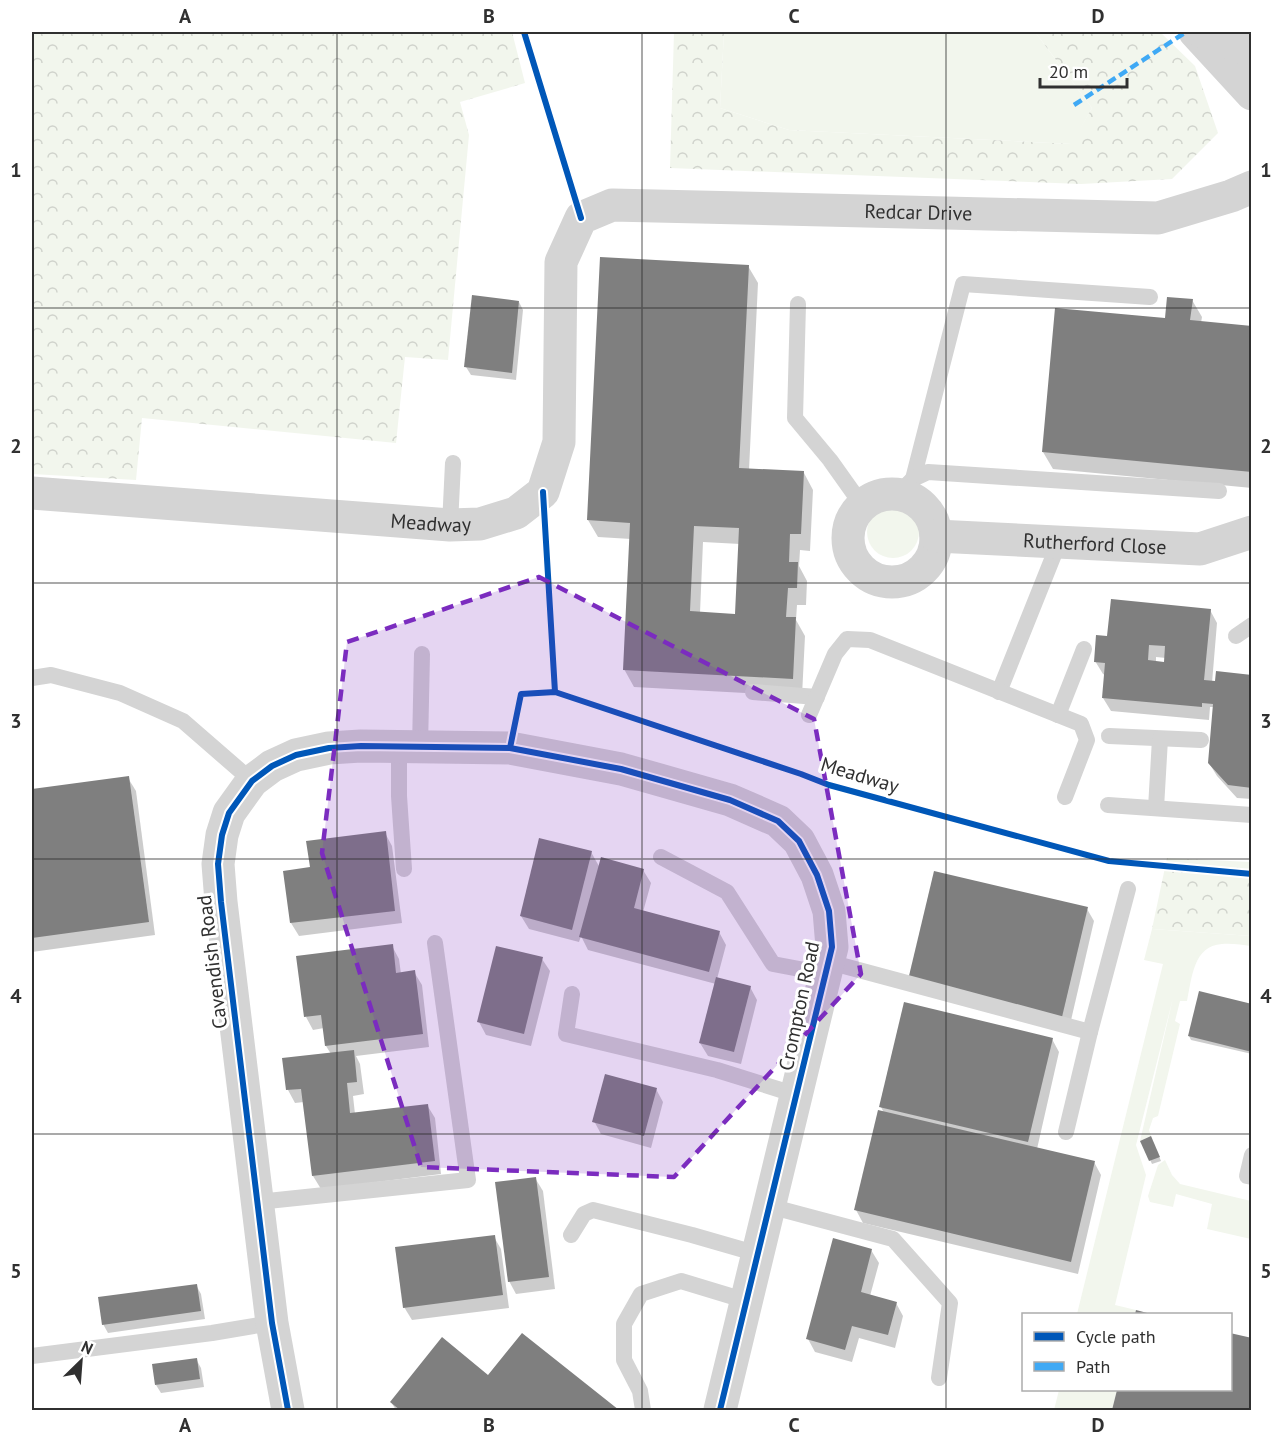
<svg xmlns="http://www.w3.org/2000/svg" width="1283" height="1442" font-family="'PT Sans',sans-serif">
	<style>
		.grass { fill: #f2f6ed }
		.forest { fill: url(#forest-crowns) }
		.shadow { fill: #0003; fill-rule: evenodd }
		.building { fill: #7f7f7f; fill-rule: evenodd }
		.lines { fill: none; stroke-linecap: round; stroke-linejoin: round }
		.service { stroke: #d4d4d4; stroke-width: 16 }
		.minor { stroke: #d4d4d4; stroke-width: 33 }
		.tertiary { stroke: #d4d4d4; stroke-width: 33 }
		.quiet { stroke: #3fa9f5; stroke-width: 4.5; stroke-dasharray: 9 4.5; stroke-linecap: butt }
		.cycleway-casing { stroke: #fff; stroke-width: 10 }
		.cycleway { stroke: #0057b8; stroke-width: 6 }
		.marked { fill: #7b2cbf; fill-opacity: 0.2; stroke: #7b2cbf; stroke-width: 4.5; stroke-dasharray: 12 8; stroke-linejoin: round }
		.grid { fill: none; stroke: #303030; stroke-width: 1.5; stroke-opacity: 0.55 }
		.labels { text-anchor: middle; stroke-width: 6; stroke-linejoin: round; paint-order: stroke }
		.street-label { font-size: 20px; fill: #303030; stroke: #fff }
		.neatline { fill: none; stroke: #303030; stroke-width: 2 }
		.grid-label { font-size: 20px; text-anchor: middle; font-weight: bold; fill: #303030 }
	</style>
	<defs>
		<pattern id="forest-crowns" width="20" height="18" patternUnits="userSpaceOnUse" patternTransform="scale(1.5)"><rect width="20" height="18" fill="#f2f6ed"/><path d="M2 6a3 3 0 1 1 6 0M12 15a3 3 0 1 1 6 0" fill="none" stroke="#d0d3cc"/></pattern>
	</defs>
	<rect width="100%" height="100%" fill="#fff"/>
	<g class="grass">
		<path d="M724,32H1035L1092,108L1072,144L789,130L720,108Z"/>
		<circle cx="893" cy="532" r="26"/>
		<path d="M1152,929L1251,936V946C1242,945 1232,943 1222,944C1193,946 1192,978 1187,1001H1180L1175,1021L1180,1024L1158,1116L1153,1118L1149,1130L1151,1136L1140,1141L1173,998L1136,1145L1146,1175L1115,1305L1136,1310L1135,1314H1077L1163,964L1144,960Z"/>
		<path d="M1165,1160L1172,1175L1180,1184L1251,1201V1239L1207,1229L1212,1204L1176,1194L1173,1207L1150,1202L1148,1196L1158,1165Z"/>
		<path d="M1059,1390H1117L1112,1410H1054Z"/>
	</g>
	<g class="forest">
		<path d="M32,32H512L525,83L460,102L469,135L448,360L405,357L396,443L142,418L136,480L32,474Z"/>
		<path d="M674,32H724L720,108L789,130L1071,144L1092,108L1035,32H1160L1195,66L1218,133L1172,179L1081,184L670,168Z"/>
		<path d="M1167,858L1251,862V936L1152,929Z"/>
	</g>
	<g class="shadow">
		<path d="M748,266L758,283L749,470L804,473L813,490L810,551L800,550L799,566L807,581L806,605H797L796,620L805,636L802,696L634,687L624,669L631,539L598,537L588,520ZM703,542L740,544L736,615L700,613Z"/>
		<path d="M1192,300L1202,317L1201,323L1252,327V488L1053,469L1043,452L1057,309L1166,320Z"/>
		<path d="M519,302L523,310L516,380L471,375L466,367Z"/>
		<path d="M1210,610L1217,623L1212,683L1252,676V799L1237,798L1217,776L1209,763L1215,707H1210L1209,720L1111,711L1103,698L1105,675L1103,674L1095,661L1109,638ZM1156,657L1166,658V663L1156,662Z"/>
		<path d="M128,778L136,791L155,935L32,952V791Z"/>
		<path d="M385,833L392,846L402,923L299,936L291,923L285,872L311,869Z"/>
		<path d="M591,852L600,868L643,870L651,883L643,912L719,932L726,945L717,979L750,987L757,1000L741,1064L708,1056L700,1043L716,984L588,950L581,936L579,942L529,929L521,916Z"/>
		<path d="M935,872L1087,909L1094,921L1069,1029Z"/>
		<path d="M392,946L399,959L401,974L414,972L422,985L429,1047L356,1056L360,1064L364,1094L353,1096L355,1114L427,1105L435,1118L441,1174L321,1189L313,1176L304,1102L295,1103L288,1090L284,1060L331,1054L326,1046L324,1028L313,1030L306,1017Z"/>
		<path d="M542,959L550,971L531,1046L486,1035L479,1022Z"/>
		<path d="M1252,1006V1054L1191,1040L1189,1036Z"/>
		<path d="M1052,1039L1059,1052L1037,1149L1094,1162L1101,1175L1078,1274L863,1223L856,1210L884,1113L881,1107Z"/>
		<path d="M656,1089L663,1102L651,1148L601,1134L594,1121Z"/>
		<path d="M1142,1142H1153L1161,1161L1152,1164Z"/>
		<path d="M535,1178L543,1191L555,1289L516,1294L509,1281Z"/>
		<path d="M494,1237L501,1249L509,1308L412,1320L404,1307Z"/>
		<path d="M871,1250L879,1263L870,1296L896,1303L903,1316L895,1348L859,1338L852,1362L815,1352L808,1339Z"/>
		<path d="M196,1285L201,1294L205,1319L108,1333L103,1324Z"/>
		<path d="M522,1335L616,1410H396L391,1402L489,1377Z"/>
		<path d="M1252,1339V1410H1113L1118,1390H1230Z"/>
		<path d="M196,1359L201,1368L204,1387L161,1393L156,1385Z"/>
	</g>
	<g class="building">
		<path d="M600,257L749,265L739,468L804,471L801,534H790L789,562H798L797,588H788L786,617H796L793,679L623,670L630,523L587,520ZM694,526L739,528L735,614L690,611Z"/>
		<path d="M472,295L519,301L512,373L464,367Z"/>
		<path d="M1167,297L1193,299L1190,320L1252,326V472L1042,452L1055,308L1165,318Z"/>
		<path d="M1111,599L1211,609L1204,680L1215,681L1216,671L1252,675V788L1228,785L1208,763L1213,704L1202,703V707L1102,698L1105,663L1094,662L1096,635L1107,636ZM1149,645L1165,646L1164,662L1148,660Z"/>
		<path d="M129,776L149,922L32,938V789Z"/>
		<path d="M386,831L395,911L290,923L283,871L310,867L306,841Z"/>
		<path d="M539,838L592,851L572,930L520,916Z"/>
		<path d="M601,857L644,869L634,908L720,931L709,972L579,937Z"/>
		<path d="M934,871L1088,907L1062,1017L908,980Z"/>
		<path d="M393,944L396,973L415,970L423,1034L325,1046L321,1015L304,1017L296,956Z"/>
		<path d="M496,946L543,957L524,1034L477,1022Z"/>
		<path d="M716,977L751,986L734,1052L699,1043Z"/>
		<path d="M1199,991L1252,1004V1052L1188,1036Z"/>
		<path d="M904,1002L1053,1038L1028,1142L879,1107Z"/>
		<path d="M354,1050L357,1082L347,1083L350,1113L428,1104L435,1161L312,1176L301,1089L286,1090L282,1058Z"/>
		<path d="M605,1074L657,1088L644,1136L592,1122Z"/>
		<path d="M878,1110L1095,1161L1071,1262L854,1210Z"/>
		<path d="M1151,1136L1160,1157L1149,1161L1140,1141Z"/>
		<path d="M536,1177L549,1277L508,1282L495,1182Z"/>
		<path d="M495,1235L503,1295L403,1308L395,1247Z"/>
		<path d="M833,1238L872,1249L861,1292L897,1302L888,1335L852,1326L845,1350L806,1339Z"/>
		<path d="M197,1284L201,1311L102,1325L98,1297Z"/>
		<path d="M1136,1310L1151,1314H1135Z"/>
		<path d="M522,1333L619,1410H400L390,1402L442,1337L488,1375Z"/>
		<path d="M1230,1333L1252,1338V1410H1112L1117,1390H1230Z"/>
		<path d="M197,1358L200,1379L155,1385L152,1364Z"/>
	</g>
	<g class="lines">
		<g class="service">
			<path d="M798,304L795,418L830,460L862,505"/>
			<path d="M913,479L963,284L1150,297"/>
			<path d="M897,495L913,479L928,472L1219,491"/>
			<path d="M450,525L453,463"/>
			<path d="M1236,636L1252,625"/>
			<path d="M32,678L51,675L120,693L183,721L252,781"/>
			<path d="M753,692L817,697"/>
			<path d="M999,692L1059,542"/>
			<path d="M809,715L835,654L847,639L870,640L1081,724L1087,740L1065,797"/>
			<path d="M1058,715L1084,649"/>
			<path d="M1109,736L1201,740"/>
			<path d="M399,746V796L404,869"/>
			<path d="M420,747L422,654"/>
			<path d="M1108,805L1252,815"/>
			<path d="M1156,808L1160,739"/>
			<path d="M661,857L727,892L773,964L826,974"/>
			<path d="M829,962L1090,1032"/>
			<path d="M572,994L566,1034L717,1070L797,1095"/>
			<path d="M1066,1132L1090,1032L1128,889"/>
			<path d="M1252,1155L1247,1176L1252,1177"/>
			<path d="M258,1202L468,1180L435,943"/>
			<path d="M769,1206L893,1239L950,1303L939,1378"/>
			<path d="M571,1235L584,1214L593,1210L692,1235L758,1254"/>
			<path d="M32,1356L212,1333L272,1323"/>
			<path d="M643,1410L640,1391L624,1360V1324L641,1294L681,1281L747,1301"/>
		</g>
		<g class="minor">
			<path id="s1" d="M32,493L450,525L480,524L516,513L543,492L559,442L561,262L581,218L612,205L1158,218L1231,196L1252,187"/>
			<circle cx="892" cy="538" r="44"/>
			<path id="s2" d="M936,536L1200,549L1252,532"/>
			<path d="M288,1410L272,1323L221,902L218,864L222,835L229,813L252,781L272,766L296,755L329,748L361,746L510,748L621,769L730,800L778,821L799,841L817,875L829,911L832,947L720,1410"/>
		</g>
		<g class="tertiary">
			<path d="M1195,32L1252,94"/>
			<path d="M1202,32L1252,52"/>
		</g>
		<path class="quiet" d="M1074,105L1186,32"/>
		<defs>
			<g id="cycleway">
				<path d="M524,32L581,218"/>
				<path d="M543,492L555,692"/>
				<path d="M510,748L521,694L555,692L801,774L829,785L1109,861L1252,874"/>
				<path d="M288,1410L272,1323L221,902L218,864L222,835L229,813L252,781L272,766L296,755L329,748L361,746L510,748L621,769L730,800L778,821L799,841L817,875L829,911L832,947L720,1410"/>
			</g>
		</defs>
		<use href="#cycleway" class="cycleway-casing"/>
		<use href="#cycleway" class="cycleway"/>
	</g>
	<path class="marked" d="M539,577L814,719L861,974L674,1177L421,1167L322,853L347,642Z"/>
	<path class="grid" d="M337,32V1410M642,32V1410M946,32V1410M32,308H1252M32,583H1252M32,859H1252M32,1134H1252"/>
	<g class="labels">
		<g class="street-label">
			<text dy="7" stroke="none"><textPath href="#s1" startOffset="1142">Redcar Drive</textPath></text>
			<text dy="7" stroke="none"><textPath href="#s1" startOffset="400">Meadway</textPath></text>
			<text dy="7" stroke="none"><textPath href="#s2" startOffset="159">Rutherford Close</textPath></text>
			<text transform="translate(860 775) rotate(17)" y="7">Meadway</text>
			<text transform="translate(212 962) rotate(-97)" y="7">Cavendish Road</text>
			<text transform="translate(799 1006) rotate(-78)" y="7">Crompton Road</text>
		</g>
	</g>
	<rect width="1283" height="1442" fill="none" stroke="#ffffff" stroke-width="66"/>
	<rect x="1022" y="1313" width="210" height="78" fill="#ffffff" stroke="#acacac" stroke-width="1.5"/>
	<rect x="1034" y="1332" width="30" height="9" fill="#0057b8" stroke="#acacac" stroke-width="1.5"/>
	<text x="1076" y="1343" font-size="18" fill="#303030">Cycle path</text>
	<rect x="1034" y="1362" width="30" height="9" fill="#3fa9f5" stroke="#acacac" stroke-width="1.5"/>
	<text x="1076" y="1373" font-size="18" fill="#303030">Path</text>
	<g transform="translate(81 1361) rotate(25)" stroke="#ffffff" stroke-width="4.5" paint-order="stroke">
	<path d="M0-4.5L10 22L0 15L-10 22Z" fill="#303030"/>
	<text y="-9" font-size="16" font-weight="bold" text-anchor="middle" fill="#303030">N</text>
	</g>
	<path d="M1040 78v9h87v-9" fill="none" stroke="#303030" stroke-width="3"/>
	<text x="1049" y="78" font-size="18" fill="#303030" stroke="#ffffff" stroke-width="4.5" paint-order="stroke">20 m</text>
	<rect x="33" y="33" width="1217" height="1376" class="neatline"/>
	<g class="grid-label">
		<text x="185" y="23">A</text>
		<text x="489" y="23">B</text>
		<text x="794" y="23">C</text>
		<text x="1098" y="23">D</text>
		<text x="16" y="177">1</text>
		<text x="1266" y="177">1</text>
		<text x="16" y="453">2</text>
		<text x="1266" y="453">2</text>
		<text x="16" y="728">3</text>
		<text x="1266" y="728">3</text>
		<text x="16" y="1003">4</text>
		<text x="1266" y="1003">4</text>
		<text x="16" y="1278">5</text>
		<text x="1266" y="1278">5</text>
		<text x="185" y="1432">A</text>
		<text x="489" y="1432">B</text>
		<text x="794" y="1432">C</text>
		<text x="1098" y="1432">D</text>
	</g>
</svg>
